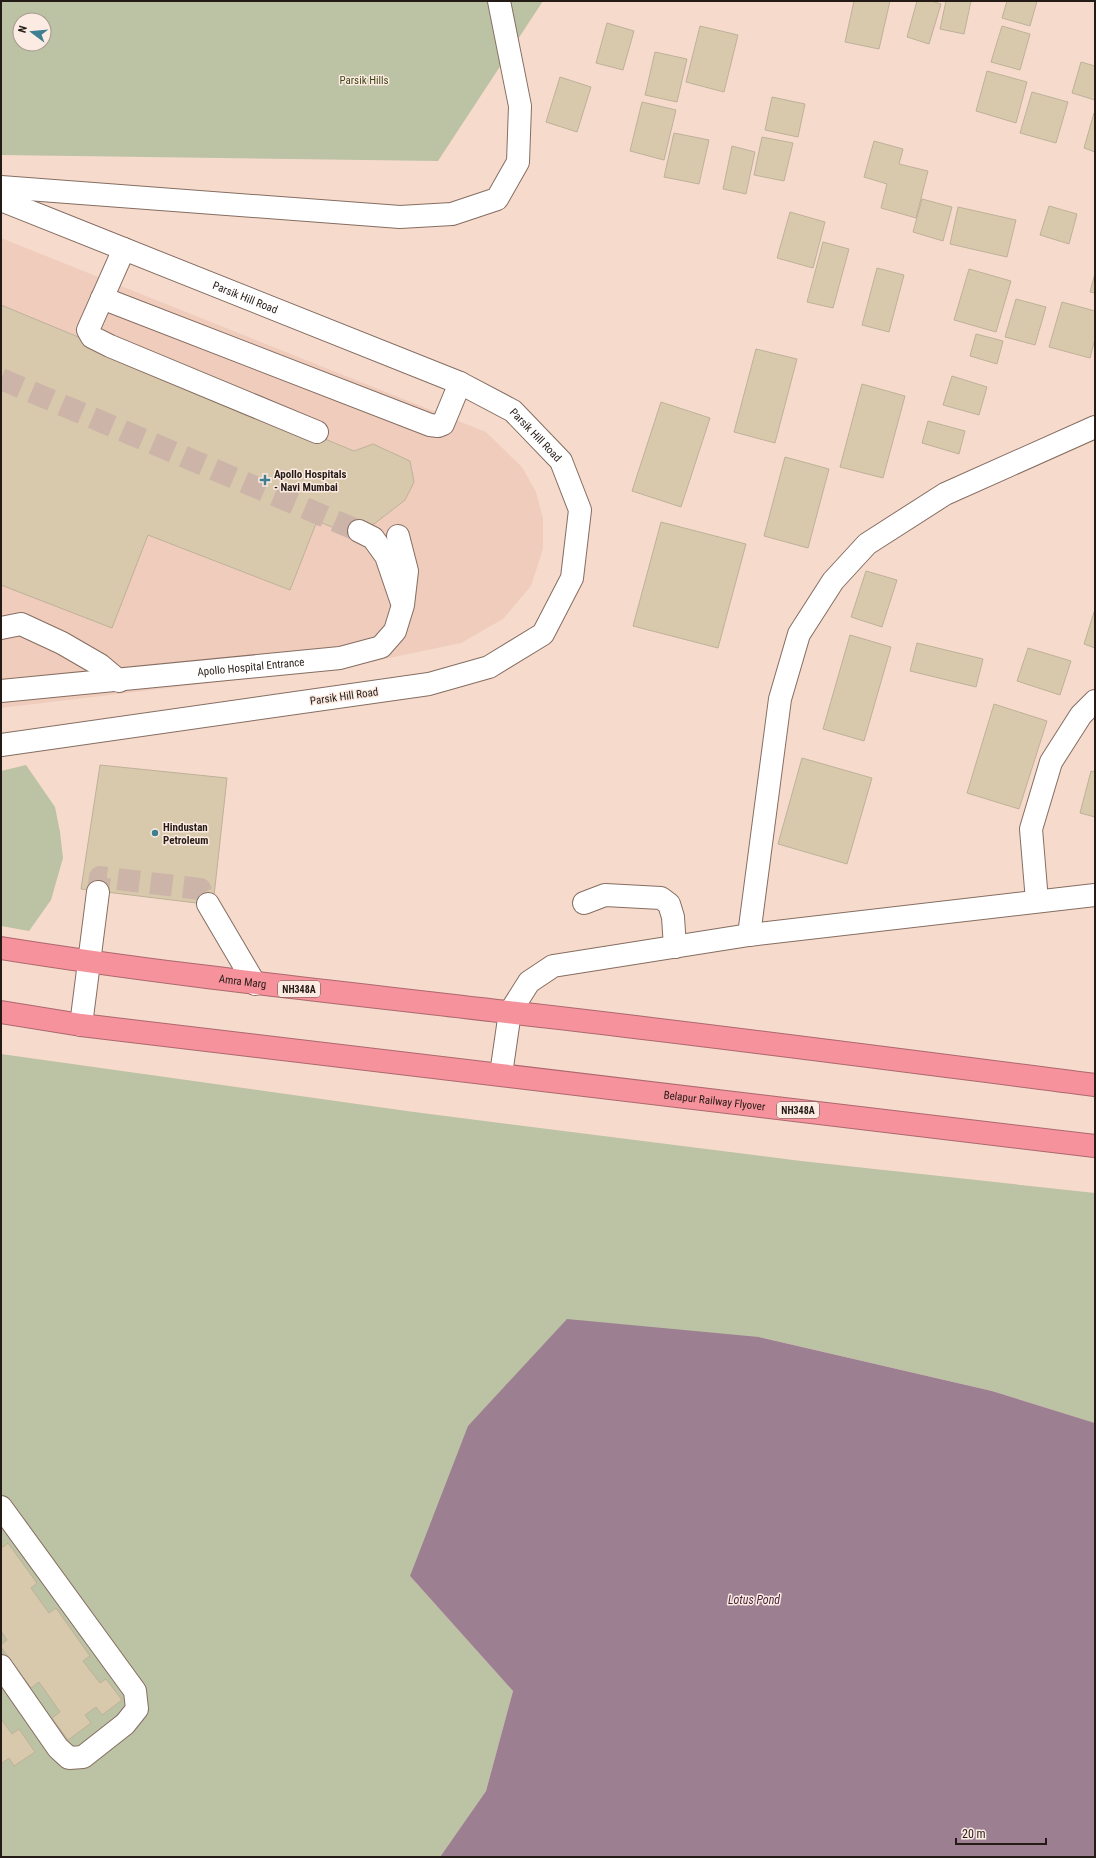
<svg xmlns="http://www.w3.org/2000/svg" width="1096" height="1858" font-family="'Roboto Condensed',sans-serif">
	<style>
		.built { fill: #efccbc }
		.green { fill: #bcc2a4; fill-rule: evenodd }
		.water { fill: #9c8092 }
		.building { fill: #d9c9ac; stroke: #beb199 }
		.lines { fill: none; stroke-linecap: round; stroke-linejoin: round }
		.minor-tunnel { stroke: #ccb5a8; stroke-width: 22; stroke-dasharray: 22 11; stroke-linecap: butt }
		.minor-casing { stroke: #856d61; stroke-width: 24 }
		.highway-casing { stroke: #ac686d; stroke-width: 24 }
		.minor { stroke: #fff; stroke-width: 22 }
		.highway { stroke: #f5929c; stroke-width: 22 }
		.poi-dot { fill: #3e7f92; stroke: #fcebe2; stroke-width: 1.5 }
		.labels { text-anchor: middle; stroke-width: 3; stroke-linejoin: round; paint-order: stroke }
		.shield { fill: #fcebe2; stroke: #665953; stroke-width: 1 }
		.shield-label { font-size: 10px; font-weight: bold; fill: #251b16 }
		.park-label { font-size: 11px; fill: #414816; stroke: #fcebe2 }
		.street-label { font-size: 11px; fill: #251b16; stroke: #fcebe2 }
		.poi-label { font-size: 11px; font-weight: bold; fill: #251b16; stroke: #fcebe2; text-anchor: start }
		.water-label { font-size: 12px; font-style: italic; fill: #461f3a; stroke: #fcebe2 }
	</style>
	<rect width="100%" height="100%" fill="#f6dbcd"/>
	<path class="built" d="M1,238L486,432L522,467L536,492L543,518V549L531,586L503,619L461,643L351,666L1,708Z"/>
	<g class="green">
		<path d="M1,1H543L438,161L1,155ZM20,20H44V44H20Z"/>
		<path d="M26,765L55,807L60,832L63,858L51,900L29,931L1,926V771Z"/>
		<path d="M1,1054L414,1112L801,1161L1095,1193V1423L992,1391L759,1337L410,1576L513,1691L486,1791L440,1857H1Z"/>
	</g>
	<path class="water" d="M567,1319L759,1337L992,1391L1095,1423V1857H440L486,1791L513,1691L410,1576L468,1426Z"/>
	<g class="building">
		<path d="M854,1H890L879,49L845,42Z"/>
		<path d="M917,1H931L941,4L929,44L907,37Z"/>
		<path d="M946,1H971L964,34L940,29Z"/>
		<path d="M1007,1H1037L1030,26L1002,18Z"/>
		<path d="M607,23L634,31L623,70L596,63Z"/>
		<path d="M700,26L738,35L724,92L686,82Z"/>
		<path d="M1002,26L1030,34L1020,70L991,62Z"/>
		<path d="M655,52L687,59L677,102L645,95Z"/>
		<path d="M1081,62L1095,66V100L1072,93Z"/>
		<path d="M987,71L1027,82L1016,123L976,111Z"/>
		<path d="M560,77L591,87L577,132L546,122Z"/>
		<path d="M1032,92L1068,102L1056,143L1020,133Z"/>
		<path d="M772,97L805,104L798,137L765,130Z"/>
		<path d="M642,102L676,110L664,160L630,151Z"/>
		<path d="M1094,113H1095V152L1084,148Z"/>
		<path d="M674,133L709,140L699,184L664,177Z"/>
		<path d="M762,137L793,143L784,181L754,175Z"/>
		<path d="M874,141L903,149L899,164L928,171L916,218L881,208L887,184L864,177Z"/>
		<path d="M732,146L755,152L746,194L723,189Z"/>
		<path d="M922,199L952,207L943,241L913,232Z"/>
		<path d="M1049,206L1077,214L1069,244L1040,235Z"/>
		<path d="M958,207L1016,220L1007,257L950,244Z"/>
		<path d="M790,212L825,222L813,268L777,258Z"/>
		<path d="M823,242L849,249L833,308L807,302Z"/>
		<path d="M877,268L904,275L889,332L862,325Z"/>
		<path d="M969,269L1011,281L996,332L954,320Z"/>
		<path d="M1095,273V293L1090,292Z"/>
		<path d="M1016,299L1046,307L1035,345L1005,337Z"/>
		<path d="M1062,302L1095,311V339L1090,358L1049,347Z"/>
		<path d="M1,305L354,451L373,444L410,461L414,482L405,500L374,524L342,531L317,521L290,590L148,535L112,628L1,585Z"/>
		<path d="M976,334L1003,341L997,364L970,356Z"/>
		<path d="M756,349L797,359L775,443L734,432Z"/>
		<path d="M952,376L987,387L979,415L943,405Z"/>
		<path d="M862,384L905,396L883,478L840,467Z"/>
		<path d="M661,402L710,418L681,507L632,491Z"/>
		<path d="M928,421L965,431L959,454L922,443Z"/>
		<path d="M785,457L829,469L808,548L764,536Z"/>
		<path d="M661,522L746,544L718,648L633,626Z"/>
		<path d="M866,571L897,580L882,627L851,617Z"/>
		<path d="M1095,609V648L1084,644Z"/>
		<path d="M850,635L891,647L864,741L823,729Z"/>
		<path d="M917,643L983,659L976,687L910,671Z"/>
		<path d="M1028,648L1071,661L1060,695L1017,681Z"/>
		<path d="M994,704L1047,721L1019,809L967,793Z"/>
		<path d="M802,758L872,778L847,864L778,844Z"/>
		<path d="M100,765L227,778L213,905L81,889Z"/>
		<path d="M1091,771L1095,772V817L1080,813Z"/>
		<path d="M8,1543L37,1583L31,1588L49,1613L56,1608L90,1656L83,1661L100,1683L106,1679L122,1700L102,1715L96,1707L85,1715L91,1723L68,1740L52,1718L60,1712L39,1682L31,1688L1,1647V1645L7,1640L1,1631V1545L3,1547Z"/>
		<path d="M1,1719L12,1734L19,1729L35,1752L14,1766L9,1758L1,1764Z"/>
	</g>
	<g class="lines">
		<g class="minor-tunnel">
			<path d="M1,379L359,531"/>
			<path d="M98,892L100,877L200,889L208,904"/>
		</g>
		<defs>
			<g id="minor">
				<path d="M1,187L400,217L452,214L497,199L518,162L520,106L499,1"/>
				<path id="s1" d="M1,200L460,383L513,411L561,461L580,510L572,578L543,634L489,667L429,684L1,745"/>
				<path d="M124,249L88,330L92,337L110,346L317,432"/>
				<path d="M102,298L430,425L438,426L443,424L460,383"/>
				<path d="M359,531L373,538L386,556L401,600"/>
				<path d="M1,628L21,624L62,643L100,665L119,681"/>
				<path id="s2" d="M1,691L340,658L381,647L395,631L403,605L407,571L398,536"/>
				<path d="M1037,901L1031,829L1051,762L1081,715L1095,701"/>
				<path d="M584,903L605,895L661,898L669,904L673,917L675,947"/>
				<path d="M208,904L255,984"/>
				<path d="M749,935L780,699L799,634L833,581L867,544L945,494L1095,427"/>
				<path d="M81,1025L98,892"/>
				<path d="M501,1074L510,1012L529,982L553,966L749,935L1095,895"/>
				<path d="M1,1507L135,1691L137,1709L125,1724L83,1757L69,1758L58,1748L1,1666"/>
			</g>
			<g id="highway">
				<path id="s3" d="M1,948C169,975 338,992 507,1012C703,1034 899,1060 1095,1085"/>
				<path id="s4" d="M1,1012L81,1025L1095,1146"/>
			</g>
		</defs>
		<use href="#minor" class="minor-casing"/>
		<use href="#highway" class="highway-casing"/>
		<use href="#minor" class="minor"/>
		<use href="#highway" class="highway"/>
	</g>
	<g class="poi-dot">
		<path d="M263 474h4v4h4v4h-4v4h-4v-4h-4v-4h4z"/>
		<circle cx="155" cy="833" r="4"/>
	</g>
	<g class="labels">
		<g class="shield">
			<rect x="278" y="981" width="42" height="16" rx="3"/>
			<rect x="777" y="1102" width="42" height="16" rx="3"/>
		</g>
		<g class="shield-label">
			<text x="299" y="993">NH348A</text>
			<text x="798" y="1114">NH348A</text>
		</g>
		<g class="park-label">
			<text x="364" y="84">Parsik Hills</text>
		</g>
		<g class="street-label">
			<text dy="4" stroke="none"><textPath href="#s1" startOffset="263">Parsik Hill Road</textPath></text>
			<text dy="4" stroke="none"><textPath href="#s1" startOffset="587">Parsik Hill Road</textPath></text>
			<text dy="4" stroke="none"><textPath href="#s2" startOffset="251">Apollo Hospital Entrance</textPath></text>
			<text transform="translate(344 696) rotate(-8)" y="4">Parsik Hill Road</text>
			<text dy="4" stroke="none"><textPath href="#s3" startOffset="244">Amra Marg</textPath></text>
			<text dy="4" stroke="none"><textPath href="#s4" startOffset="719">Belapur Railway Flyover</textPath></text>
		</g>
		<g class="poi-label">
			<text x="274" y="478">Apollo Hospitals<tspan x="274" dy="13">- Navi Mumbai</tspan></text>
			<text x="163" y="831">Hindustan<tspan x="163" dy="13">Petroleum</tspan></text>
		</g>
		<g class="water-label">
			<text x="754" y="1604">Lotus Pond</text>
		</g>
	</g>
	<rect width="1096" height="1858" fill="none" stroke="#251b16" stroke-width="4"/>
	<g transform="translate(32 32) rotate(286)"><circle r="19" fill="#fcebe2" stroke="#a69890"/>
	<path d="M0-3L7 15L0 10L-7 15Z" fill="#3e7f92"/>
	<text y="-6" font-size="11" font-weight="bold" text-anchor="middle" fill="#251b16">N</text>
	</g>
	<path d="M956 1838v6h90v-6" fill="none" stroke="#251b16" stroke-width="2"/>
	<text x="962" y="1838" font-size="12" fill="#251b16" stroke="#fcebe2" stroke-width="3" paint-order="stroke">20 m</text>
</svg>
